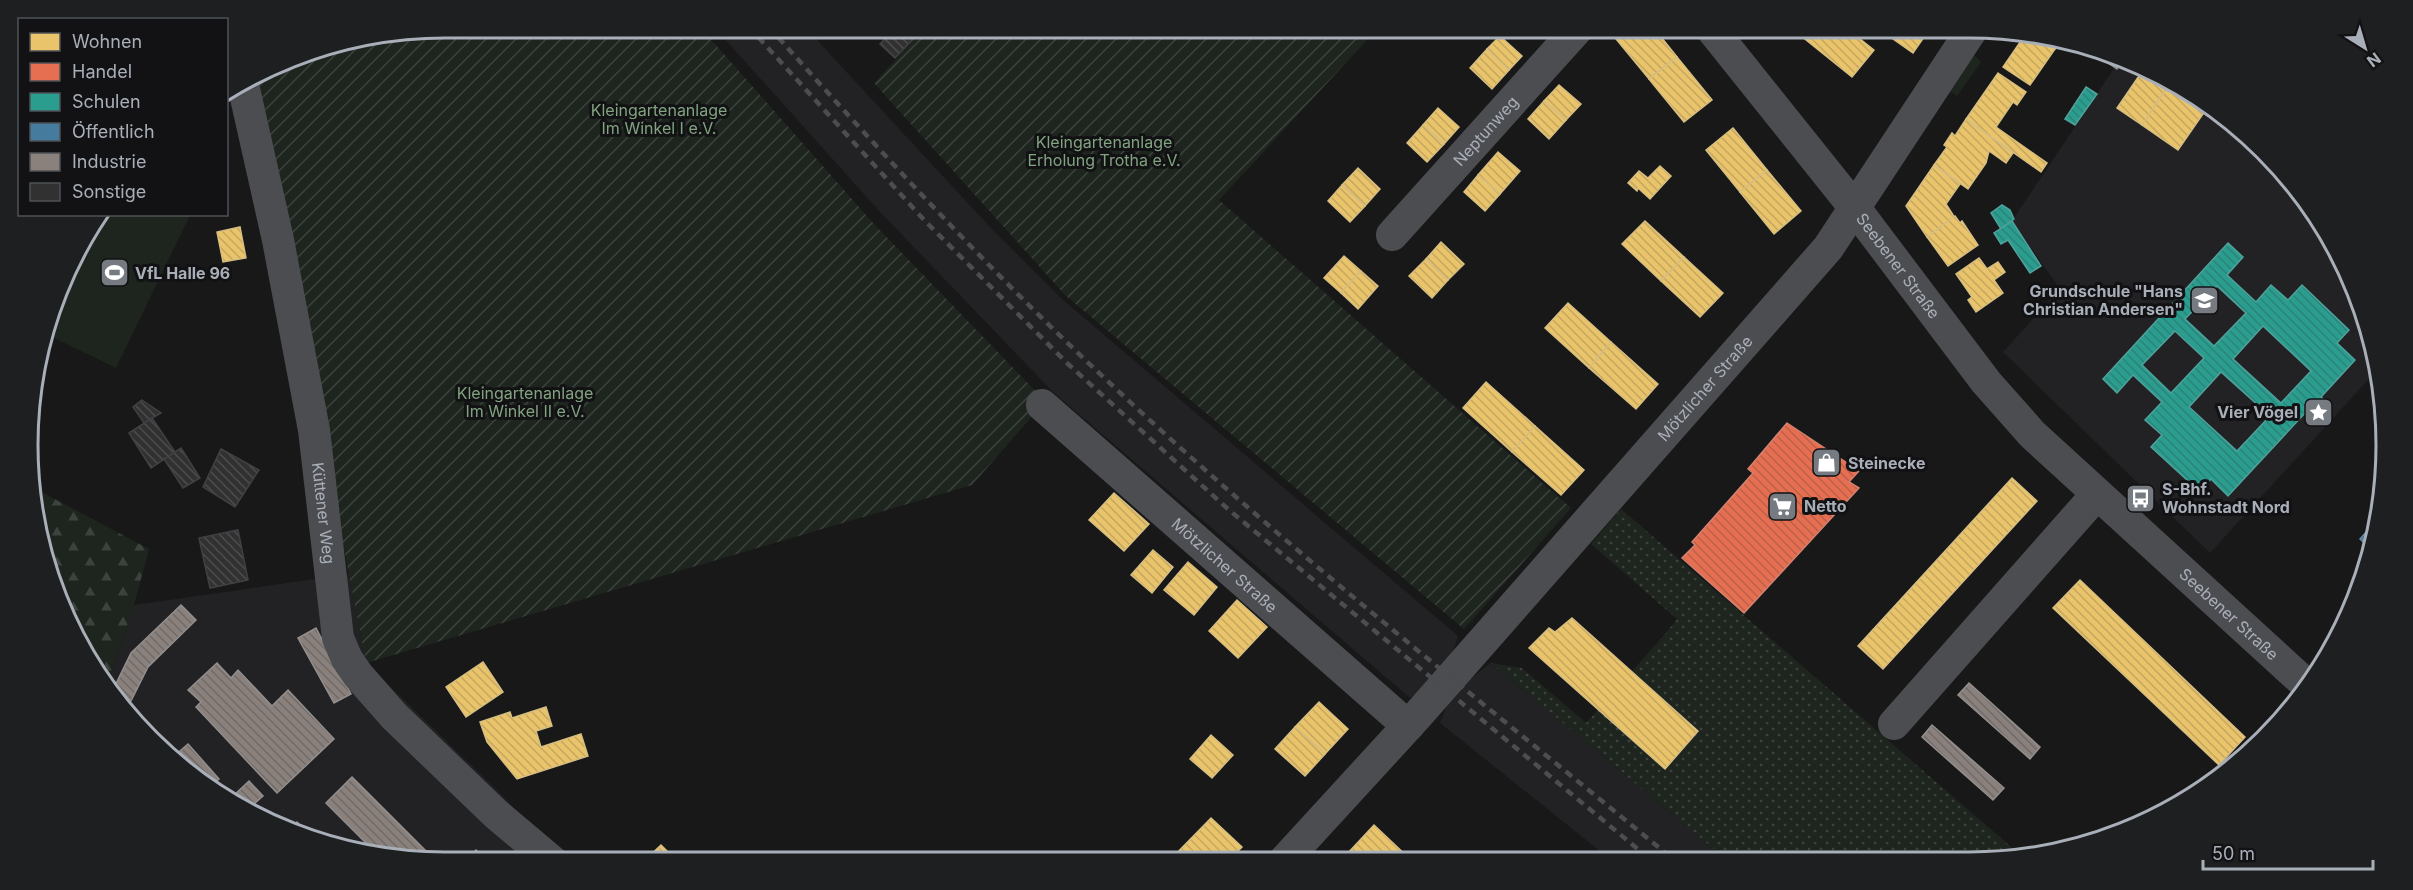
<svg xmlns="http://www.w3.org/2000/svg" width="2413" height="890" font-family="Inter,sans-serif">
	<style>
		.built { fill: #222224 }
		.grass { fill: #1e251e }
		.forest { fill: url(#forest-firs) }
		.park { fill: url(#park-dots) }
		.garden { fill: url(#garden-furrows) }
		.homes { fill: url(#homes-back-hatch); stroke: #d6be82; stroke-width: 1.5 }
		.shops { fill: url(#shops-back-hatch); stroke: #d48270; stroke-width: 1.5 }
		.schools { fill: url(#schools-back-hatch); stroke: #50a29c; stroke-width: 1.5; fill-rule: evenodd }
		.public { fill: url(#public-back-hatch); stroke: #638ba5; stroke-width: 1.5 }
		.industry { fill: url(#industry-back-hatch); stroke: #938f8e; stroke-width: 1.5 }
		.building { fill: url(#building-back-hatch); stroke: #404144; stroke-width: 1.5 }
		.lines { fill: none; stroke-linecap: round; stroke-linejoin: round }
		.minor { stroke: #4c4d51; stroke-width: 32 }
		.rail { stroke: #4c4d50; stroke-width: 4.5; stroke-dasharray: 8 6; stroke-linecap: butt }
		.labels { text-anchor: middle; stroke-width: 6; stroke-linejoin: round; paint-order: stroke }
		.park-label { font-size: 16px; fill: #81a380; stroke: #121214 }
		.street-label { font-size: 16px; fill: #a9afb9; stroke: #121214 }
		.poi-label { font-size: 16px; font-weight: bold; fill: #a9afb9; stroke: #121214; text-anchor: start }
		.rim { fill: none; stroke: #a9afb9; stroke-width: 3 }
	</style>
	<defs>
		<pattern id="forest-firs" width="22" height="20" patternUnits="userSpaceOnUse" patternTransform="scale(1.5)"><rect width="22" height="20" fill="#1e251e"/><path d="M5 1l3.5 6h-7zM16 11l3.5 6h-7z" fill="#3c423d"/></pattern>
		<pattern id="park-dots" width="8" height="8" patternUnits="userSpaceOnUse" patternTransform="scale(1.5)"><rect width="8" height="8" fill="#1e251e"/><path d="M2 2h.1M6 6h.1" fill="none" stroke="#3c423d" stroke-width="1.8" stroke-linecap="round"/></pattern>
		<pattern id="garden-furrows" width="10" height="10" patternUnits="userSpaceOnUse" patternTransform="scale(1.5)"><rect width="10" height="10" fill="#1e251e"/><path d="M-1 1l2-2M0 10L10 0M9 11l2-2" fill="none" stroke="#3c423d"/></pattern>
		<pattern id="homes-back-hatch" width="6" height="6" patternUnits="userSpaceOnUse" patternTransform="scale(1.5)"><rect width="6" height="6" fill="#e9c46a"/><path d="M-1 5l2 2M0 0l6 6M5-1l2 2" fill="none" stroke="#c5a760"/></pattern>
		<pattern id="shops-back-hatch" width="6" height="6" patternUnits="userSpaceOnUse" patternTransform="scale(1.5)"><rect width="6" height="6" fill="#e76f51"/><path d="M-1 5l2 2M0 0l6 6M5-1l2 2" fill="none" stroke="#ba604b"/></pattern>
		<pattern id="schools-back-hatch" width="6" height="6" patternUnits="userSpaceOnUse" patternTransform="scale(1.5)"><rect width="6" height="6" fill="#2a9d8f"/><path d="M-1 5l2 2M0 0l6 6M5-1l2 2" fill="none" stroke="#2c8379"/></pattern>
		<pattern id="public-back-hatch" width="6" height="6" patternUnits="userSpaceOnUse" patternTransform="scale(1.5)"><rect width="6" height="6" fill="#457b9d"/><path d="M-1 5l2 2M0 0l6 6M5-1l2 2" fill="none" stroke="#3f627a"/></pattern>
		<pattern id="industry-back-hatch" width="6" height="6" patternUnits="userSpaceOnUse" patternTransform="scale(1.5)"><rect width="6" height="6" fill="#8a817c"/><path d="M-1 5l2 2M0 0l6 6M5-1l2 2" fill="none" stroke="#706a68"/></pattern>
		<pattern id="building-back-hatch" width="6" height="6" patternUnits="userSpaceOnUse" patternTransform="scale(1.5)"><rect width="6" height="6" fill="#313132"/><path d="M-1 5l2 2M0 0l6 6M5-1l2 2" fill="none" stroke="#4c4c4e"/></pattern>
	</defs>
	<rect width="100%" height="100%" fill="#181818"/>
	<g class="built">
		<path d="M714,27H805L990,227L1062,299L1458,636L1450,661L1471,678L1491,663L1727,860H1611L1440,723L1447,705L1427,689L1410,698L1053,392L881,213Z"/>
		<path d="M2121,58L2153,70L2223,114L2282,170L2330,236L2364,311L2378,369L2210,553L2003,352L2060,289L2012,221Z"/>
		<path d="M349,574L366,663L503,796L561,863H445L336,849L260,820L191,777L107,687L134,605Z"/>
	</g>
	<g class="grass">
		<path d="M1975,56L1981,62L1957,96L1947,90L1969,58Z"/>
		<path d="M101,214L190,215L116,368L44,333C54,291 73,248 101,214Z"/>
	</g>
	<path class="forest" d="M34,488L149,549L134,605L107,687L97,677L59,605L35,527Z"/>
	<path class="park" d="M1621,509L2025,859L1727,860L1491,663L1522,668L1586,723L1666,633L1677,619L1591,544Z"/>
	<g class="garden">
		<path d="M445,27H700L874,224L1044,400L1042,405L972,485L366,663L253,75L310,49Z"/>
		<path d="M926,27H1379L1219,200L1571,508L1464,629L1065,295L874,83Z"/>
	</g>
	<g class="homes">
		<path d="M1609,27H1653L1677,57L1649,79L1607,28Z"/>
		<path d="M1790,27H1845L1874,50L1852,77Z"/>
		<path d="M1890,27H1931L1913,53L1886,34Z"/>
		<path d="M2025,35L2037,36L2055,49L2030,85L2003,67Z"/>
		<path d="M1500,36L1522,56L1509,70L1487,49Z"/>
		<path d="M2037,36L2062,39L2055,49Z"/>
		<path d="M1487,49L1509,70L1492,89L1470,68Z"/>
		<path d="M1677,57L1712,100L1684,122L1649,79Z"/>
		<path d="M2143,70L2168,86L2142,125L2117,108Z"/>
		<path d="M1998,73L2026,92L2017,105L2013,102L1996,127L2047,163L2041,172L1966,119Z"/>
		<path d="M1559,85L1581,104L1566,120L1544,101Z"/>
		<path d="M2168,86L2205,111L2178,150L2142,125Z"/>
		<path d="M1544,101L1566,120L1549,139L1528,119Z"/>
		<path d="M1438,108L1459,127L1444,144L1423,125Z"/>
		<path d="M1966,119L2013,153L2006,163L1989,151L1986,163L1968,189L1934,165L1947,147L1944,145L1952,133L1955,136Z"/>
		<path d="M1423,125L1444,144L1427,162L1407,143Z"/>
		<path d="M1733,128L1767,170L1740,192L1706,150Z"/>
		<path d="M1498,152L1520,171L1500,194L1478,175Z"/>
		<path d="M1934,165L1960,184L1946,204L1955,218L1927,237L1906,206Z"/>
		<path d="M1660,166L1671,176L1650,199L1638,188L1637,191L1628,183L1639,171L1648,178Z"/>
		<path d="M1358,168L1380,189L1365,206L1342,185Z"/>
		<path d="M1767,170L1801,211L1774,234L1740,192Z"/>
		<path d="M1478,175L1500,194L1485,211L1464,192Z"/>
		<path d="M1342,185L1365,206L1350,222L1328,201Z"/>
		<path d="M1955,216L1960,223L1962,221L1978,245L1948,266L1927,237Z"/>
		<path d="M1645,221L1684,257L1661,281L1622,244Z"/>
		<path d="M240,227L246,258L223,262L217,232Z"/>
		<path d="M1441,242L1464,264L1448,280L1426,259Z"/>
		<path d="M1344,256L1361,271L1341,293L1324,278Z"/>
		<path d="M1684,257L1723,293L1700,317L1661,281Z"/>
		<path d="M1979,258L1987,269L1998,262L2005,272L1994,280L2003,293L1976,312L1968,300L1972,297L1956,274Z"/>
		<path d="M1426,259L1448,280L1432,298L1409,276Z"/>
		<path d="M1361,271L1378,286L1358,309L1341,293Z"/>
		<path d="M1568,303L1611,342L1589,368L1545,328Z"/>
		<path d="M1611,342L1658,384L1636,409L1589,368Z"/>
		<path d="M1486,382L1535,426L1512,452L1463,408Z"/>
		<path d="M1535,426L1584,470L1561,495L1512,452Z"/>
		<path d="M2012,478L2037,501L1883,669L1858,646Z"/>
		<path d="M1114,493L1149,524L1124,551L1089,520Z"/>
		<path d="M1153,550L1173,567L1152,593L1131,575Z"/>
		<path d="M1188,562L1217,587L1194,615L1164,590Z"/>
		<path d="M2080,580L2245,737L2219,765L2053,608Z"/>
		<path d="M1237,600L1267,627L1238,658L1209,631Z"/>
		<path d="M1572,618L1698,731L1665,769L1529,648L1549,628L1555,632Z"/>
		<path d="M483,662L503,692L466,717L446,687Z"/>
		<path d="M1319,702L1348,729L1325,754L1295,727Z"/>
		<path d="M546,707L552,726L536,731L541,747L581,734L588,756L517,779L487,742L480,722L510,712L512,718Z"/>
		<path d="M1295,727L1325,754L1305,776L1275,749Z"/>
		<path d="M1211,735L1233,755L1212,778L1190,759Z"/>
		<path d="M1211,818L1242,847L1228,861H1169Z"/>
		<path d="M1374,825L1412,861H1357L1348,853Z"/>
		<path d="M661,845L678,862L642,863Z"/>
	</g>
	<path class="shops" d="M1787,423L1859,471L1849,482L1859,488L1744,613L1682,558L1695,545L1692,542L1753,473L1748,469Z"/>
	<g class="schools">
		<path d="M2086,87L2097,94L2075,125L2065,119Z"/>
		<path d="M2002,205L2010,210L2014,219L2001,229L1991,213Z"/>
		<path d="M2012,221L2041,266L2030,273L2008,240L2001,244L1994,233Z"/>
		<path d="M2228,243L2243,257L2227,275L2256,302L2271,285L2288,300L2302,285L2349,330L2337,343L2355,360L2321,397L2328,403L2312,420L2305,413L2228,496L2211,479L2200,492L2151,447L2162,435L2145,420L2162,402L2133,375L2117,393L2103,379ZM2217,286L2246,313L2214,346L2185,319ZM2263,326L2311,371L2281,403L2233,359ZM2175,331L2204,358L2171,393L2142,365ZM2221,372L2270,416L2237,451L2189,407Z"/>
	</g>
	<path class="public" d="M2377,520L2372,550L2360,539Z"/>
	<g class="industry">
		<path d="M2095,48L2124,59L2117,69L2092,52Z"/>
		<path d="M181,605L196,620L148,667L127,709L112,692L131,653Z"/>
		<path d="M316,628L351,694L334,703L298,638Z"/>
		<path d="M217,663L231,678L238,670L272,706L288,690L334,739L277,793L196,707L201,702L188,690Z"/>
		<path d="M1969,683L2040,747L2030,759L1958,695Z"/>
		<path d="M1932,725L2004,788L1993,800L1922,737Z"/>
		<path d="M188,744L219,779L209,788L191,777L173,757Z"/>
		<path d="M352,777L429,854L423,860L377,854L326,803Z"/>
		<path d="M249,781L263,796L246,811L229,800Z"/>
		<path d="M297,822L315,841L288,830Z"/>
		<path d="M476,850L489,863H462Z"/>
	</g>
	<g class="building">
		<path d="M897,27H925L895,58L880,44Z"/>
		<path d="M142,400L161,413L144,423L133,407Z"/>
		<path d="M152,418L175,452L151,468L129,433Z"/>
		<path d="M181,448L200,478L183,488L164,459Z"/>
		<path d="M221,449L259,470L235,507L203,487Z"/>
		<path d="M238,530L248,580L210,588L199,538Z"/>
	</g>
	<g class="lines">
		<g class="minor">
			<path id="s1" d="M1710,27L1854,207L1986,382L2032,434L2308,686"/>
			<path id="s2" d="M242,80L278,240L314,430L338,638L347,659L358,675L394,716L496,814L554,863"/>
			<path id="s3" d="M1392,235L1579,27"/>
			<path id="s4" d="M1042,405L1408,726"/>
			<path d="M1894,724L2097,494"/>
			<path id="s5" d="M1284,861L1417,716L1828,248L1973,28"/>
		</g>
		<g class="rail">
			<path d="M749,27L925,221L1068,364L1229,510L1651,860"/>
			<path d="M769,27C875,146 982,263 1098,372C1281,545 1480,700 1674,860"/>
		</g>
	</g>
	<defs>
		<symbol id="stadium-square" viewBox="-11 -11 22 22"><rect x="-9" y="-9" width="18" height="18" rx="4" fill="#767a81" stroke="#121214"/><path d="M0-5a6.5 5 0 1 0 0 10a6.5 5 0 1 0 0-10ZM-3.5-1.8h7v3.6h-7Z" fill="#fff"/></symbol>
		<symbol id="school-square" viewBox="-11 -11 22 22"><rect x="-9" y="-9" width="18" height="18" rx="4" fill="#767a81" stroke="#121214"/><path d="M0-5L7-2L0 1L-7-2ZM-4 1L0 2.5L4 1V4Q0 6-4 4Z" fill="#fff"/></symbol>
		<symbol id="sight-square" viewBox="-11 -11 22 22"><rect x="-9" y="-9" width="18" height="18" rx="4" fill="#767a81" stroke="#121214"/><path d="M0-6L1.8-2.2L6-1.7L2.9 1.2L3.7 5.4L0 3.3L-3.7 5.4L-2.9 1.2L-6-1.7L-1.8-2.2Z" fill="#fff"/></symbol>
		<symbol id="shop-square" viewBox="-11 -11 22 22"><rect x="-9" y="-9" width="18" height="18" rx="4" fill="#767a81" stroke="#121214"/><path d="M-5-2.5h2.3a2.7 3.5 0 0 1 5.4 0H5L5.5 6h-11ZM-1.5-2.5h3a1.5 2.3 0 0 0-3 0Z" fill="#fff"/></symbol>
		<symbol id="bus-square" viewBox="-11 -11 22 22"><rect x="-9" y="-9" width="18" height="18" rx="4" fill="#767a81" stroke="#121214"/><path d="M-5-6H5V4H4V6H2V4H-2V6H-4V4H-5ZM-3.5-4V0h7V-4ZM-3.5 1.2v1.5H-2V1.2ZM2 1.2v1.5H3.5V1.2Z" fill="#fff"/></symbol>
		<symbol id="supermarket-square" viewBox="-11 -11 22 22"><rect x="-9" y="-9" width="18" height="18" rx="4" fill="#767a81" stroke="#121214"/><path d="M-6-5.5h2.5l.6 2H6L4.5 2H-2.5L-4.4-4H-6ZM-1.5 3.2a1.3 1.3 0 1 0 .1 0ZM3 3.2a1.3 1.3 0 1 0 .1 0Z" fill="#fff"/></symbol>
	</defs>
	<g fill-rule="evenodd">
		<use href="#stadium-square" x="98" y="256" width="33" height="33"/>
		<use href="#school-square" x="2188" y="284" width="33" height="33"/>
		<use href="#sight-square" x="2302" y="396" width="33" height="33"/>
		<use href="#shop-square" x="1810" y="446" width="33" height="33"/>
		<use href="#bus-square" x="2124" y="482" width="33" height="33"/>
		<use href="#supermarket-square" x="1766" y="490" width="33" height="33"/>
	</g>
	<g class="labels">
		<g class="park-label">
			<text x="659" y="116">Kleingartenanlage<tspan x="659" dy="18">Im Winkel I e.V.</tspan></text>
			<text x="1104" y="148">Kleingartenanlage<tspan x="1104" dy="18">Erholung Trotha e.V.</tspan></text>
			<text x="525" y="399">Kleingartenanlage<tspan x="525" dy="18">Im Winkel II e.V.</tspan></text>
		</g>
		<g class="street-label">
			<text dy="6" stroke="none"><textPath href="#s3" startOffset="140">Neptunweg</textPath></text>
			<text dy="6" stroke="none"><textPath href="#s1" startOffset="304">Seebener Straße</textPath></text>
			<text dy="6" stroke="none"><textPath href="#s5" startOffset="633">Mötzlicher Straße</textPath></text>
			<text dy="6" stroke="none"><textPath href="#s2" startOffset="441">Küttener Weg</textPath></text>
			<text dy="6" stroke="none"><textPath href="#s4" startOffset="243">Mötzlicher Straße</textPath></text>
			<text dy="6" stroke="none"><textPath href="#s1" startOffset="786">Seebener Straße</textPath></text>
		</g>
		<g class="poi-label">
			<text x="135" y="279">VfL Halle 96</text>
			<text x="2183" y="297" text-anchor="end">Grundschule "Hans<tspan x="2183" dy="18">Christian Andersen"</tspan></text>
			<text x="2298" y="418" text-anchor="end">Vier Vögel</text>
			<text x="1848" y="469">Steinecke</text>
			<text x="2162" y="495">S-Bhf.<tspan x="2162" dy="18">Wohnstadt Nord</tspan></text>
			<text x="1804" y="512">Netto</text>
		</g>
	</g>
	<path d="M0 0H2413V890H0ZM445 38H1969A407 407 0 0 1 2376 445V445A407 407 0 0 1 1969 852H445A407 407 0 0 1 38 445V445A407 407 0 0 1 445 38Z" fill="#1e1f21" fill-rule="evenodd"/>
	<path class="rim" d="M445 38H1969A407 407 0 0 1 2376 445V445A407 407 0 0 1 1969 852H445A407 407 0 0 1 38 445V445A407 407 0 0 1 445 38Z"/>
	<rect x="18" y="18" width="210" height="198" fill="#121214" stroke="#4e5156" stroke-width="1.5"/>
	<rect x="30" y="33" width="30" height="18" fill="#e9c46a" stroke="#4e5156" stroke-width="1.5"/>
	<text x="72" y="48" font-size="18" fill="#a9afb9">Wohnen</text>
	<rect x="30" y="63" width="30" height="18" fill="#e76f51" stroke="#4e5156" stroke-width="1.5"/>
	<text x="72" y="78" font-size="18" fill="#a9afb9">Handel</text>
	<rect x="30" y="93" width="30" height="18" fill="#2a9d8f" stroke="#4e5156" stroke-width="1.5"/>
	<text x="72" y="108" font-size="18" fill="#a9afb9">Schulen</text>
	<rect x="30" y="123" width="30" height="18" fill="#457b9d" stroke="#4e5156" stroke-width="1.5"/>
	<text x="72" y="138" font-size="18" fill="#a9afb9">Öffentlich</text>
	<rect x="30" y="153" width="30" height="18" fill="#8a817c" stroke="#4e5156" stroke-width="1.5"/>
	<text x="72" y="168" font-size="18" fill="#a9afb9">Industrie</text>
	<rect x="30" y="183" width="30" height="18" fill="#313132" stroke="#4e5156" stroke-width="1.5"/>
	<text x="72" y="198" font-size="18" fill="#a9afb9">Sonstige</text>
	<g transform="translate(2365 48) rotate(143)" stroke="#121214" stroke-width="4.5" paint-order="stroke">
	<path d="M0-4.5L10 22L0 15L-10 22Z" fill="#a9afb9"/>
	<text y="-9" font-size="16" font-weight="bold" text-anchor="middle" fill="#a9afb9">N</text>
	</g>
	<path d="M2203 860v9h170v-9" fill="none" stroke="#a9afb9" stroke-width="3"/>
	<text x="2212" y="860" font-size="18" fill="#a9afb9" stroke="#121214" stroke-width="4.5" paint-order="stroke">50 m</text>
</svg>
